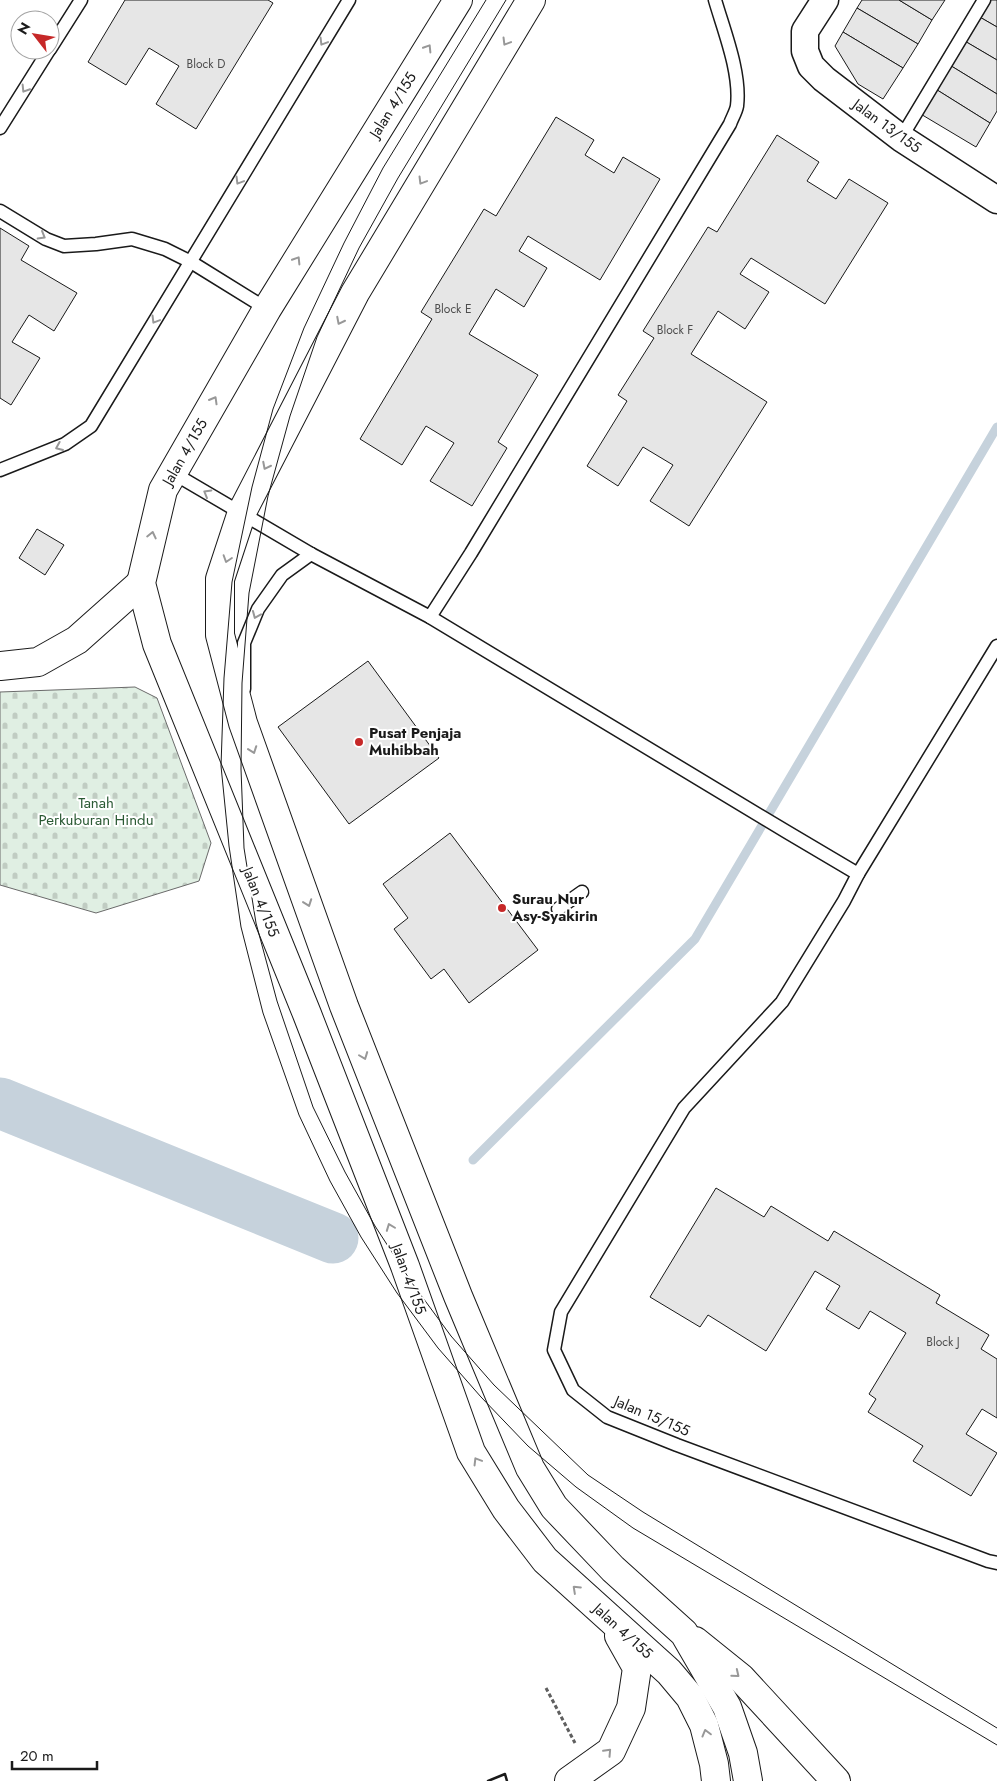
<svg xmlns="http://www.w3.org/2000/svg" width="997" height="1781" font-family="Jost,sans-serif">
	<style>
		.cemetery { fill: url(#cemetery-stones); stroke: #6a6a6a }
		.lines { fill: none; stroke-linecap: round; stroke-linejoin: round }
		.stream { stroke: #c6d2dc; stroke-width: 9 }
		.river { stroke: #c6d2dc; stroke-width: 51 }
		.building { fill: #e6e6e6; stroke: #1a1a1a }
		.lane-casing { stroke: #1a1a1a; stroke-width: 15 }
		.street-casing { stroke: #1a1a1a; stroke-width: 29 }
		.secondary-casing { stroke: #1a1a1a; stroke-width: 30 }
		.path { stroke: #5f5f5f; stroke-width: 3; stroke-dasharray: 4 2.5; stroke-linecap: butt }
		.lane { stroke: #fff; stroke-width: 12 }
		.street { stroke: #fff; stroke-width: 26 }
		.secondary { stroke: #fff; stroke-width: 28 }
		.tram { stroke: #1a1a1a; stroke-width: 1 }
		.wall { stroke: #1a1a1a; stroke-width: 2.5 }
		.oneway { stroke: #989898 }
		.poi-dot { fill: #c62828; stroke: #fff; stroke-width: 2 }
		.labels { text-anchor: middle; stroke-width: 4; stroke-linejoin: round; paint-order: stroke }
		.number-label { font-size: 12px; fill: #4d4d4d }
		.street-label { font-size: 15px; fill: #1a1a1a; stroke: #fff }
		.poi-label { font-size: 15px; font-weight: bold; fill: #1a1a1a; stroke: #fff; text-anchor: start }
		.park-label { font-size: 15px; fill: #2b5a34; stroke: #fff }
	</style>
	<defs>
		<pattern id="cemetery-stones" width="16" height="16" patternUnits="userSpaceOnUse" patternTransform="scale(1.25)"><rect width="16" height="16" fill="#e0efe3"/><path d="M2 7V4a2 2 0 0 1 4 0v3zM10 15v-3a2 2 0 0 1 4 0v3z" fill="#c0ccc2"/></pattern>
	</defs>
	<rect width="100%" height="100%" fill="#fff"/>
	<path class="cemetery" d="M135,687L157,698L211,843L199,881L96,913L0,885V692Z"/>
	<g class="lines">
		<path class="stream" d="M473,1160L695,939L997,427"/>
		<path class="river" d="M0,1103L333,1238"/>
	</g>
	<g class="building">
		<path d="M125,0H268L273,3L196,129L156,104L179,66L149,48L126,85L88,62Z"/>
		<path d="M862,0H899L932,20L918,44L857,8Z"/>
		<path d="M899,0H945L932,20Z"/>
		<path d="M987,0H997V27L978,16Z"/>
		<path d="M857,8L918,44L903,68L843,32Z"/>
		<path d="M978,16L997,27V60L963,40Z"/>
		<path d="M843,32L903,68L883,99L858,84L835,46Z"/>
		<path d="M963,40L997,60V94L948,64Z"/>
		<path d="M948,64L997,94V111L990,123L934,88Z"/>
		<path d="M934,88L990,123L976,147L919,113Z"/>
		<path d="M556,117L594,140L585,155L614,173L623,157L660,179L600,280L528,236L519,251L547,268L524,307L496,289L469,334L538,375L498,442L507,448L472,506L430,481L454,443L426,426L402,465L360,439L432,319L421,312L484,209L496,216Z"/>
		<path d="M777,135L819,162L807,181L836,199L849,179L888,203L825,304L751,258L740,274L769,292L745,329L718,311L691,354L767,402L689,526L650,501L673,465L643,447L618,486L587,466L627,401L618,395L654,338L643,331L708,227L717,232Z"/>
		<path d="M0,228L29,246L21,260L77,293L54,331L29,315L12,342L40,358L11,405L0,398Z"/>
		<path d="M37,529L64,545L45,575L19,558Z"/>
		<path d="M368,661L439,758L349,824L278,727Z"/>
		<path d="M450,833L538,950L469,1003L444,969L431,979L394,929L408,918L383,884Z"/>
		<path d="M716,1188L764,1217L771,1206L828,1241L834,1231L940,1295L936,1303L989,1335L981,1349L997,1359V1418L982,1409L966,1434L997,1453L971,1496L913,1461L923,1446L868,1412L876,1399L869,1394L906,1333L870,1311L859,1329L826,1309L840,1286L815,1271L766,1351L708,1315L700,1327L650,1297Z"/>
	</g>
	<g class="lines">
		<defs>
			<g id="lane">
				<path d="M50,49L81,0"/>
				<path d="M0,128L49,50"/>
				<path d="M901,138L984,0"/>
				<path d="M0,211L46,239L64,246L96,244L132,239L165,249L191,262L267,309"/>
				<path d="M0,470L65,444L91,426L349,0"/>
				<path d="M173,473L311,554L430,617L787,832L858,874"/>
				<path d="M430,617L471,553L730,124C732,118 736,112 737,106C741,73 724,31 715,0"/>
				<path d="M997,646L858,874L844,901L782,1002L684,1108L561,1312L554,1350L573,1390L607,1417L677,1445L988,1561L997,1563"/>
				<path d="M244,689V643L258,609L282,575L311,554"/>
				<path d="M558,909L582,892"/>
			</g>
			<path id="street" d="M825,0L805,31V51L811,66L824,79L901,138L997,200"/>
			<g id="secondary">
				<path d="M458,0L267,309L163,490L141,583L157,644L307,1014L405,1266L471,1452L506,1509L545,1560L669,1672L690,1697L704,1725L714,1764L716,1781"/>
				<path d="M531,0L355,293L242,512L220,579V635L243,723L344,1006L458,1296L530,1468L554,1507L613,1569L684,1633L727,1707L743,1753L748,1781"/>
				<path d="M0,666L38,662L77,640L141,583"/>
				<path d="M695,1641L741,1678L836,1781"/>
				<path d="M569,1781L611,1751L631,1708L637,1668L619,1636"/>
			</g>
		</defs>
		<use href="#lane" class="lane-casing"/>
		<use href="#street" class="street-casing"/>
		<use href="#secondary" class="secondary-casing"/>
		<path class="path" d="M546,1688L575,1743"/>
		<use href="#lane" class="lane"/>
		<use href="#street" class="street"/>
		<use href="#secondary" class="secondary"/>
		<g class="tram">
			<path d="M486,0L383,168L344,243L304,328L273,409L252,487L232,582L224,678L221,766L229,846L241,927L263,1013L299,1115L330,1181L361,1237L397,1293L438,1348L481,1397L528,1446L576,1487L633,1528L997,1745"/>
			<path d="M506,0L398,178L359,248L317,337L290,416L268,496L249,593L242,683L241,769L244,848L256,923L277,1001L313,1107L345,1172L375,1226L412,1283L451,1336L494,1385L588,1475L643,1512L997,1728"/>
		</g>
		<path class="wall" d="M488,1781L505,1774L507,1781"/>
	</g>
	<defs><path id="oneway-chevron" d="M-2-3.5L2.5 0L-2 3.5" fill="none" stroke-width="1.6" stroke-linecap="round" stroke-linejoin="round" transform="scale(1.25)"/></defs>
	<g class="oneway">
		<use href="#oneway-chevron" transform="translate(323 42) rotate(121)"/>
		<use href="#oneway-chevron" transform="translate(506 42) rotate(121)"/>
		<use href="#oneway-chevron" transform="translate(428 48) rotate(-58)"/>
		<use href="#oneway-chevron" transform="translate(25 89) rotate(122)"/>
		<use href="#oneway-chevron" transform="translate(239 181) rotate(121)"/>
		<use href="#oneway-chevron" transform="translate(422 181) rotate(121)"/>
		<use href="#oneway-chevron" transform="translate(42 236) rotate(30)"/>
		<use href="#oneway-chevron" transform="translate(297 260) rotate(-58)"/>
		<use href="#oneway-chevron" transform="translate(155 320) rotate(121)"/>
		<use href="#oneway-chevron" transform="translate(340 321) rotate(117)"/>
		<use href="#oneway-chevron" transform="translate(214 400) rotate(-60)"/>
		<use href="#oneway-chevron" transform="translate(59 447) rotate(157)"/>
		<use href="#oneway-chevron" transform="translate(266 466) rotate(117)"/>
		<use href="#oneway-chevron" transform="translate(207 493) rotate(-150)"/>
		<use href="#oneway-chevron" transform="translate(152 535) rotate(-77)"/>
		<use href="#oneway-chevron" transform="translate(227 559) rotate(108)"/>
		<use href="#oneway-chevron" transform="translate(256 615) rotate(113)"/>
		<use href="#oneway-chevron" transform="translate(253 750) rotate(70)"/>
		<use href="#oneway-chevron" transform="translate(308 903) rotate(70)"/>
		<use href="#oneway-chevron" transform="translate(364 1056) rotate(69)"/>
		<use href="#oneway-chevron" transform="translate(390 1227) rotate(-111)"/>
		<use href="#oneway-chevron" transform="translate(477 1461) rotate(-121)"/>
		<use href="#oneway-chevron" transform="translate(576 1589) rotate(-137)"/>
		<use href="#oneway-chevron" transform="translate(736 1674) rotate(39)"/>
		<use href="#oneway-chevron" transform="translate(706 1733) rotate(-105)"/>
		<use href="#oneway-chevron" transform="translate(608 1752) rotate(-47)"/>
	</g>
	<g class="poi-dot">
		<circle cx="359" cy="742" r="5"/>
		<circle cx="502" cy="908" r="5"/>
	</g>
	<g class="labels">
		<g class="number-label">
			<text x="206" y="68">Block D</text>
			<text x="453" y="313">Block E</text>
			<text x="675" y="334">Block F</text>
			<text x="943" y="1346">Block J</text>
		</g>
		<g class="street-label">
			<text transform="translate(393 105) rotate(-58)" y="5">Jalan 4/155</text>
			<text transform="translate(887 126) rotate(36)" y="5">Jalan 13/155</text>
			<text transform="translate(185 452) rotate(-60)" y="5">Jalan 4/155</text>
			<text transform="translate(261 902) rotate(68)" y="5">Jalan 4/155</text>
			<text transform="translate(409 1279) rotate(70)" y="5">Jalan 4/155</text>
			<text transform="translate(652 1416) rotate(23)" y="5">Jalan 15/155</text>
			<text transform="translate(623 1631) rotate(42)" y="5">Jalan 4/155</text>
		</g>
		<g class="poi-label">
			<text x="369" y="738">Pusat Penjaja<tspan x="369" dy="17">Muhibbah</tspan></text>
			<text x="512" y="904">Surau Nur<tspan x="512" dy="17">Asy-Syakirin</tspan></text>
		</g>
		<g class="park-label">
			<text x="96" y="808">Tanah<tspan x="96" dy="17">Perkuburan Hindu</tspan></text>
		</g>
	</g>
	<g transform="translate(35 35) rotate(301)"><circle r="24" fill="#ffffff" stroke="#a3a3a3"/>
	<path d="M0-4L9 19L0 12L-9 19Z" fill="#c62828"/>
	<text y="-8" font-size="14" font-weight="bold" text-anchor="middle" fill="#1a1a1a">N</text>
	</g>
	<path d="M12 1761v8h85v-8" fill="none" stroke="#1a1a1a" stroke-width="2.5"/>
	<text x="20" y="1761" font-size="15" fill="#1a1a1a" stroke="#ffffff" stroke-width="4" paint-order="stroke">20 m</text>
</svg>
